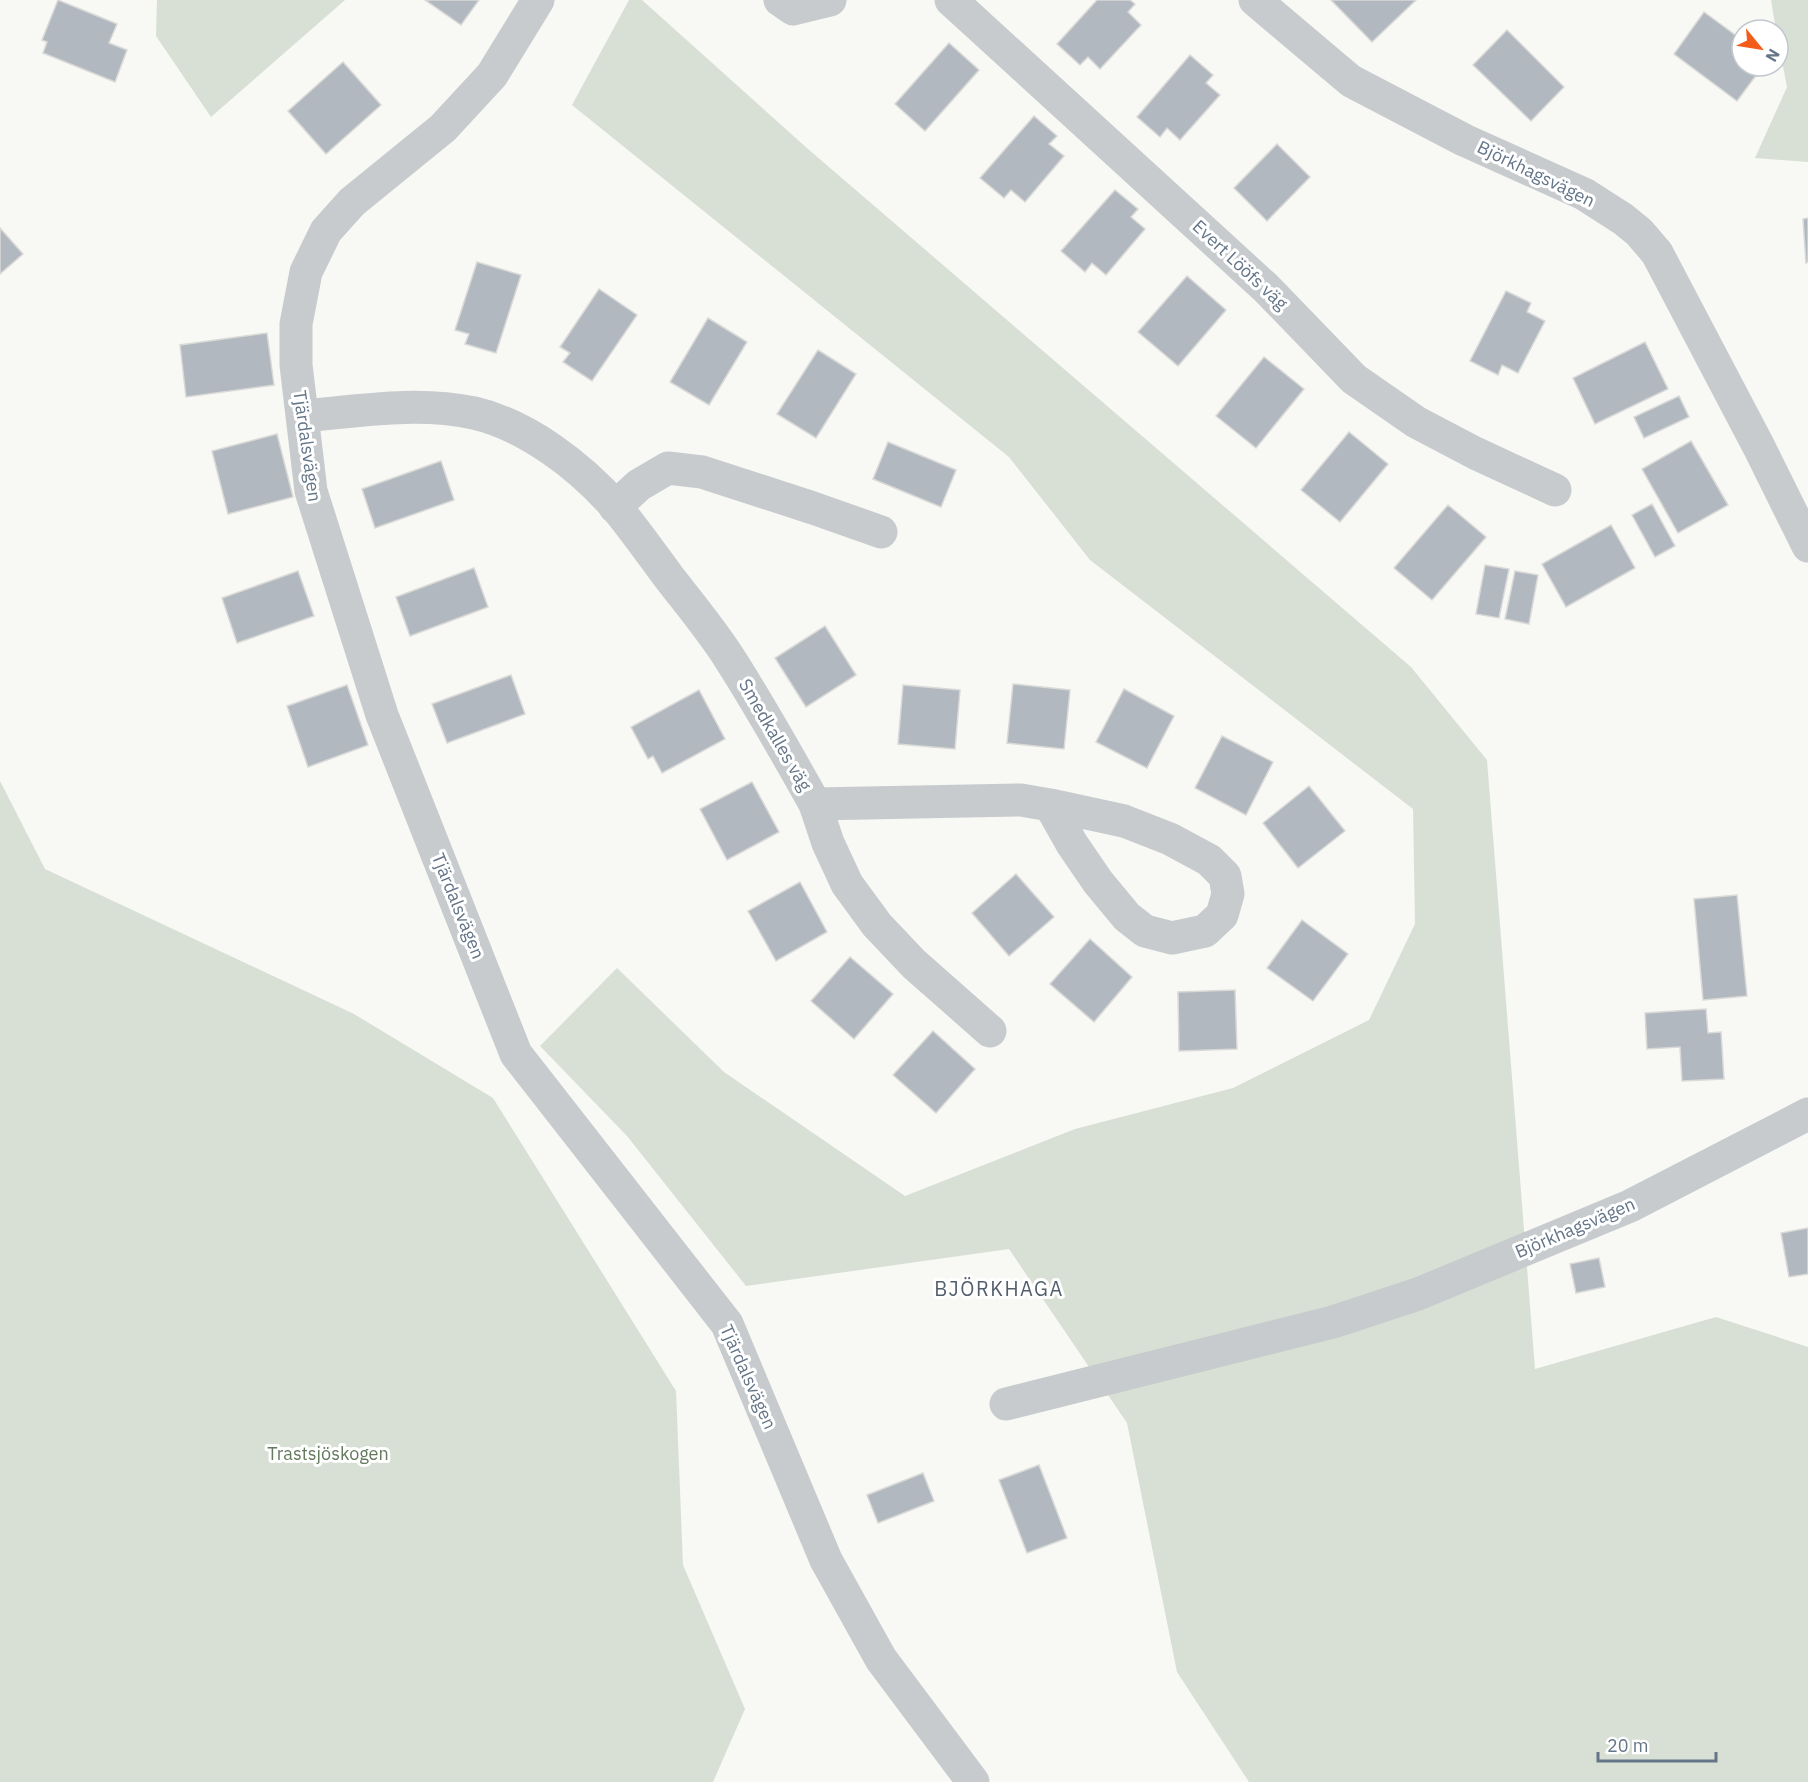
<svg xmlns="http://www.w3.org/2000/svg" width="1808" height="1782" font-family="'IBM Plex Sans',sans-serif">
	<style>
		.green { fill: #d8e0d5 }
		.building { fill: #b1b8bf; stroke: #d9d9d7; stroke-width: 1.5 }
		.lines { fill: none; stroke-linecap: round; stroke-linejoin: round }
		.minor { stroke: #c7cbce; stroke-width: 33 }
		.labels { text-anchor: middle; stroke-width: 6; stroke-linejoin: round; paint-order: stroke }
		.street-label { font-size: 18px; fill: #647588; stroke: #fff }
		.park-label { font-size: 18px; fill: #637a5f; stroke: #fff }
		.neighbourhood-label { font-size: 20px; letter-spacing: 1.5px; fill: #535f6d; stroke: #fff }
	</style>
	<rect width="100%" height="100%" fill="#f8f8f4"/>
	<g class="green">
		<path d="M157,0H345L211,117L156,36Z"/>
		<path d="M629,0H642L808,149L1411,667L1487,760L1535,1369L1716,1317L1808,1347V1782H1249L1177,1672L1127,1423L1009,1249L746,1286L627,1136L540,1046L617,968L724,1072L905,1196L1075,1129L1233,1088L1369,1020L1415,924L1413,809L1090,560L1009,457L572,105Z"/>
		<path d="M1771,0H1808V162L1755,158L1787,87L1778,41V30H1776Z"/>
		<path d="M0,781L45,869L354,1014L493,1098L676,1391L683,1565L745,1709L713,1782H0Z"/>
	</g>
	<g class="building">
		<path d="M58,0L117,24L109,43L127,50L115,82L43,53L47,42L42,40Z"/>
		<path d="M425,0H479L461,25Z"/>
		<path d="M1097,0H1130L1135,4L1128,12L1141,25L1100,69L1088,57L1080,65L1057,44Z"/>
		<path d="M1331,0H1416L1372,42Z"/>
		<path d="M1704,12L1742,40V66H1763L1737,101L1674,54Z"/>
		<path d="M1507,30L1564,87L1531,121L1473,65Z"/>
		<path d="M949,43L979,70L925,131L895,104Z"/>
		<path d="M1190,55L1213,75L1206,83L1220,95L1180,140L1167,128L1160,137L1137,117Z"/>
		<path d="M343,62L381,105L326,154L288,111Z"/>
		<path d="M1034,116L1057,136L1049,144L1064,156L1025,202L1011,190L1004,198L980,178Z"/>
		<path d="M1277,144L1310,177L1267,221L1234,188Z"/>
		<path d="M1115,190L1138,209L1131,217L1145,229L1106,275L1092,263L1085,272L1061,251Z"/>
		<path d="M1808,218V262L1806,263L1803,219Z"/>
		<path d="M0,228L23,254L0,274Z"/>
		<path d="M477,262L521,275L496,353L465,344L469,334L455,330Z"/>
		<path d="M1187,276L1226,310L1178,366L1138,332Z"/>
		<path d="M599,289L637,315L592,381L563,362L570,353L560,347Z"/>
		<path d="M1506,291L1531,303L1527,312L1545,321L1518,373L1502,365L1498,375L1470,361Z"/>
		<path d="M708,318L747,342L709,405L670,382Z"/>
		<path d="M267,333L274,385L186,397L180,345Z"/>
		<path d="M1645,342L1668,389L1595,424L1573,378Z"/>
		<path d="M818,350L856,374L816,438L777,414Z"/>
		<path d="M1264,357L1304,389L1256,448L1216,416Z"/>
		<path d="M1679,396L1689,417L1644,438L1634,417Z"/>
		<path d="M1349,432L1388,464L1340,522L1301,490Z"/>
		<path d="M277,434L293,497L228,514L212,451Z"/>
		<path d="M1691,441L1728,505L1678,533L1642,469Z"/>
		<path d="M888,442L956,470L941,507L873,479Z"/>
		<path d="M441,461L454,500L375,528L362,489Z"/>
		<path d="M1652,504L1675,546L1655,557L1632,515Z"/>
		<path d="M1448,505L1486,537L1432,600L1394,568Z"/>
		<path d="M1611,525L1635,568L1566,607L1542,564Z"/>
		<path d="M1485,565L1509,569L1499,618L1476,614Z"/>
		<path d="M474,568L488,607L410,636L396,597Z"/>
		<path d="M298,571L314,616L237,643L222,598Z"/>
		<path d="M1515,571L1538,575L1529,624L1505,619Z"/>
		<path d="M825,626L856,675L806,707L775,658Z"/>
		<path d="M511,675L525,714L447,743L432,704Z"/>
		<path d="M1013,684L1070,690L1064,749L1007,743Z"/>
		<path d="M347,685L368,745L308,767L287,706Z"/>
		<path d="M903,685L960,690L955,749L898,744Z"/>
		<path d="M1124,689L1174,716L1147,768L1096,742Z"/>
		<path d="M699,690L725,739L662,773L653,756L648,759L631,727Z"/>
		<path d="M1222,736L1273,762L1246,815L1195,788Z"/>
		<path d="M752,782L779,832L727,860L700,809Z"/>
		<path d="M1309,786L1345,831L1298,868L1263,823Z"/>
		<path d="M1016,874L1054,917L1009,956L972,913Z"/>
		<path d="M800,882L827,932L776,961L748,911Z"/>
		<path d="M1737,895L1747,996L1703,1000L1694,899Z"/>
		<path d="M1302,920L1348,954L1313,1001L1267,968Z"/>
		<path d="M1090,939L1132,977L1094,1022L1050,984Z"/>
		<path d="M850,957L893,994L854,1039L811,1001Z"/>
		<path d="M1235,990L1237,1049L1179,1051L1178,992Z"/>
		<path d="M1706,1009L1708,1033L1721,1032L1724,1079L1682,1081L1680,1047L1647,1049L1645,1013Z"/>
		<path d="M933,1031L975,1069L936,1113L893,1075Z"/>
		<path d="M1808,1228V1274L1789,1277L1781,1233Z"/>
		<path d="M1599,1258L1605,1287L1576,1293L1570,1264Z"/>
		<path d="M1039,1465L1067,1538L1027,1553L999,1480Z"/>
		<path d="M923,1473L934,1501L878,1523L867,1495Z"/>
	</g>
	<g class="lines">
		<g class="minor">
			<path d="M538,0L492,75L443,128L352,202L326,231L306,272L296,324V365L311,491L382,715L516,1054L727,1324L826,1560L881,1659L973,1782"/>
			<path d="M780,0L793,9L830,0"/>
			<path d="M951,0L1266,288L1354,379L1416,422L1475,453L1555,490"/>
			<path d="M1255,0L1351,81L1464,140L1584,194L1623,219L1639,232L1657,253L1759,447L1808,546"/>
			<path d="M303,416C360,411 417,401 474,413C527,425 581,467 616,507C634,529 651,553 668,576C688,602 710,628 728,656C759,704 787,754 815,804L1021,800L1050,805L1124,821L1170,839L1209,860L1225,876L1228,894L1222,915L1205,931L1172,938L1145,931L1127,917L1098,882L1072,844L1050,805"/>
			<path d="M615,507L639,485L668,468L702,472L813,508L881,532"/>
			<path d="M815,804L828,843L847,884L877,925L914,964L990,1031"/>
			<path d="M1006,1404L1333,1322L1418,1294L1630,1206L1808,1114"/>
		</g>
	</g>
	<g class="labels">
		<g class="street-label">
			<text transform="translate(1536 174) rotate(26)" y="6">Björkhagsvägen</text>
			<text transform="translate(1240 265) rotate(43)" y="6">Evert Lööfs väg</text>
			<text transform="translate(307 446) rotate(82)" y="6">Tjärdalsvägen</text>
			<text transform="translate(775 735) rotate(60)" y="6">Smedkalles väg</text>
			<text transform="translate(458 906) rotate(68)" y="6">Tjärdalsvägen</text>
			<text transform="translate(1575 1228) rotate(-23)" y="6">Björkhagsvägen</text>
			<text transform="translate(748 1377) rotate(66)" y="6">Tjärdalsvägen</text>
		</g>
		<g class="park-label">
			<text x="328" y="1460">Trastsjöskogen</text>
		</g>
		<g class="neighbourhood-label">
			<text x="999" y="1296">BJÖRKHAGA</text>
		</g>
	</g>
	<g transform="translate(1760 48) rotate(120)"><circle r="28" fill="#ffffff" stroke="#c1c8cf" stroke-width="1.5"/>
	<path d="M0-4.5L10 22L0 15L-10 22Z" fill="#f35c19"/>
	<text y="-9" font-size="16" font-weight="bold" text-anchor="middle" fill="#647588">N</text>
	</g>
	<path d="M1598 1752v9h118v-9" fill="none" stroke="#647588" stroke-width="3"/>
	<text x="1607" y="1752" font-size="18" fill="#647588" stroke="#ffffff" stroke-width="4.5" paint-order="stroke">20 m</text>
</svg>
